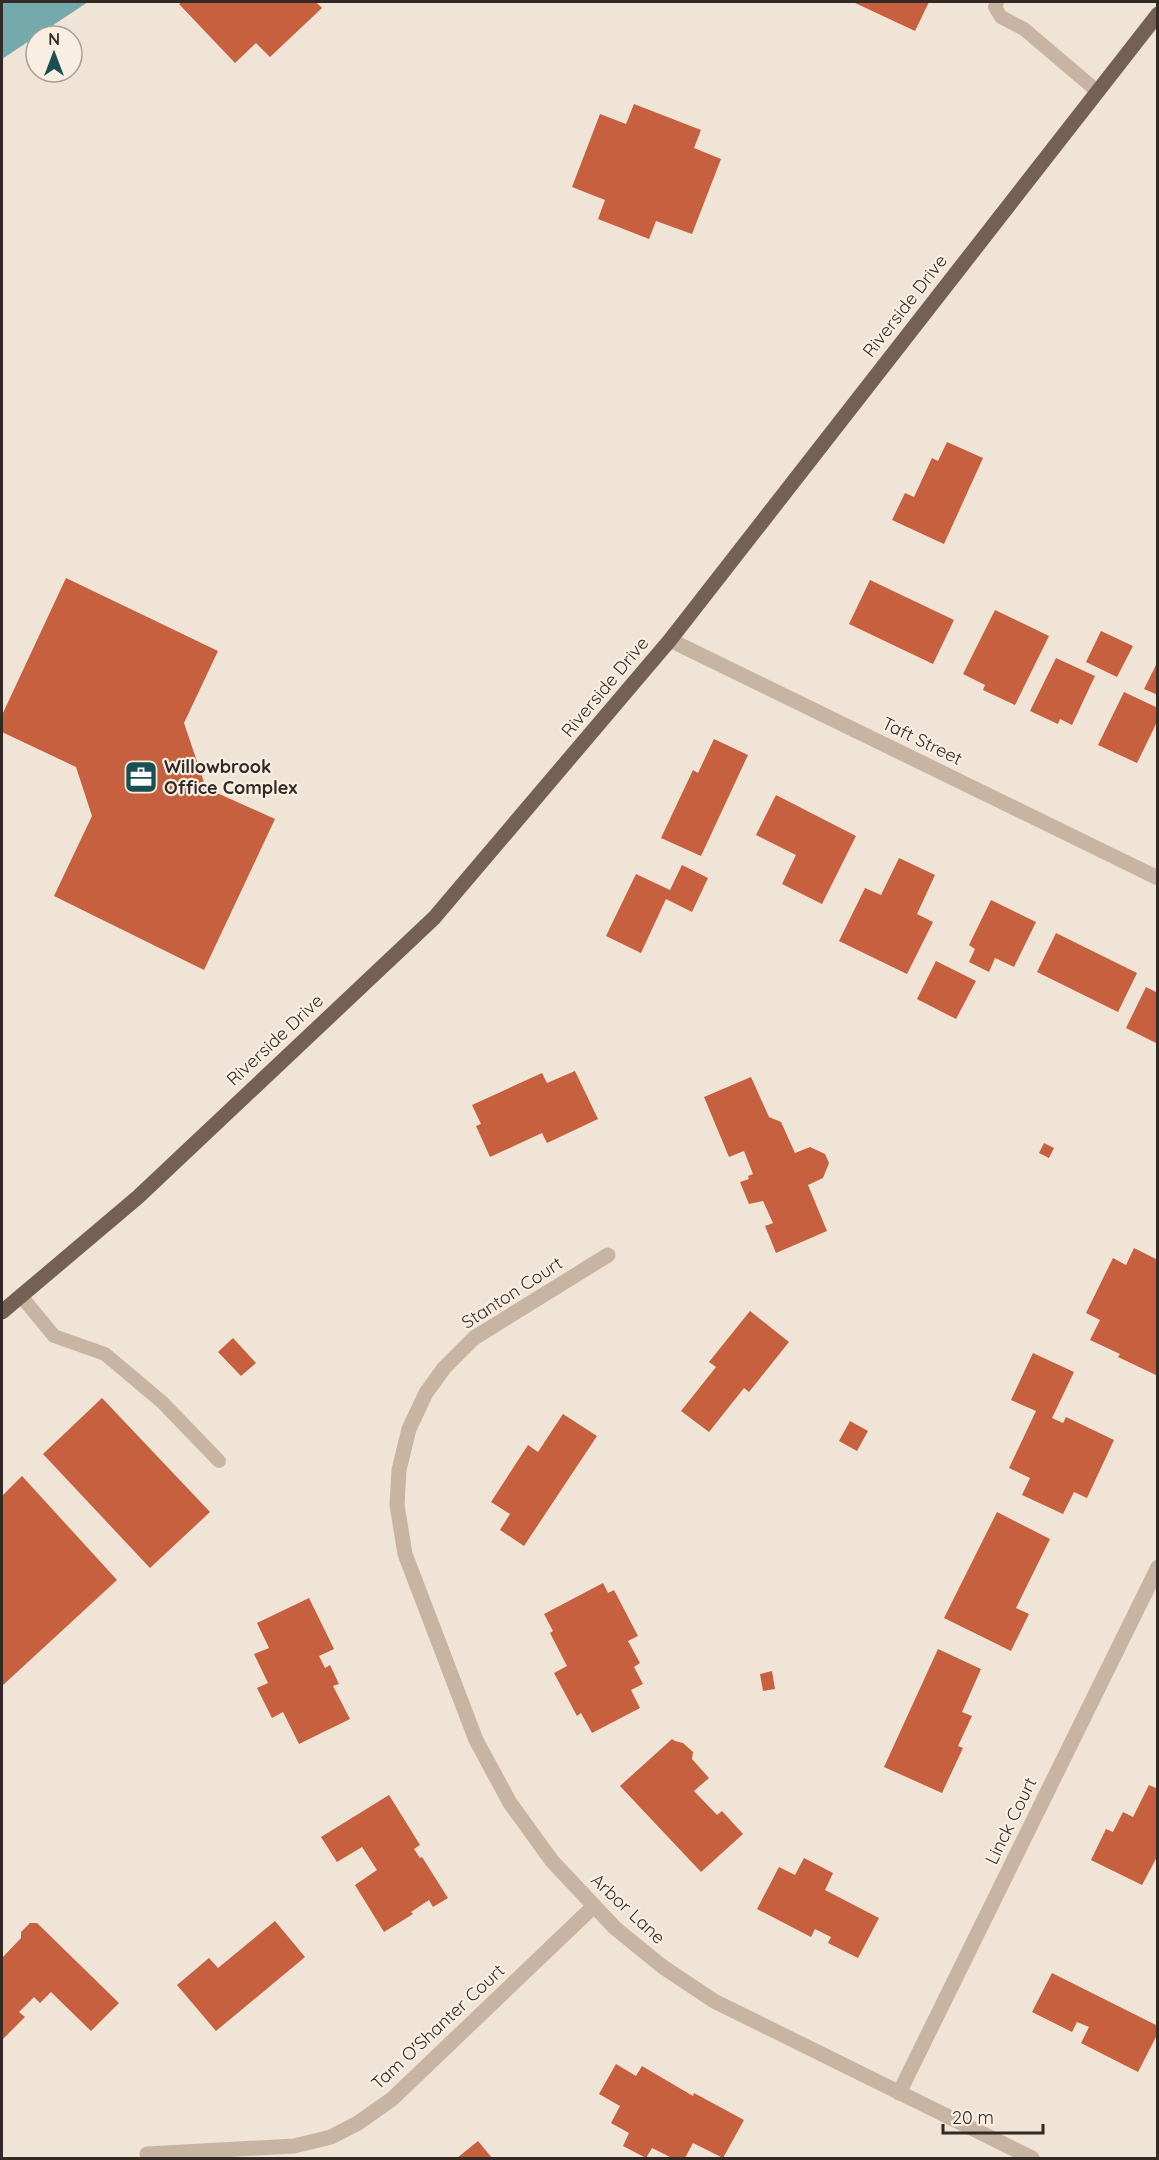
<svg xmlns="http://www.w3.org/2000/svg" width="1159" height="2160" font-family="Quicksand,sans-serif">
	<style>
		.water { fill: #75aaad }
		.building { fill: #c6603e }
		.lines { fill: none; stroke-linecap: round; stroke-linejoin: round }
		.service { stroke: #c8b4a2; stroke-width: 14 }
		.minor { stroke: #c8b4a2; stroke-width: 15 }
		.primary { stroke: #756055; stroke-width: 15 }
		.labels { text-anchor: middle; stroke-width: 4.5; stroke-linejoin: round; paint-order: stroke }
		.street-label { font-size: 18px; fill: #332925; stroke: #f8eee2 }
		.poi-label { font-size: 18px; font-weight: bold; fill: #332925; stroke: #f8eee2; text-anchor: start }
	</style>
	<rect width="100%" height="100%" fill="#f0e4d6"/>
	<path class="water" d="M2,2H88L2,59Z"/>
	<g class="building">
		<path d="M182,2H316L322,8L270,57L256,43L235,63L179,4Z"/>
		<path d="M853,2H929L915,31Z"/>
		<path d="M634,104L701,130L694,148L721,159L692,234L656,221L649,239L598,219L605,200L572,187L600,114L626,124Z"/>
		<path d="M947,442L983,458L944,544L892,520L905,493L914,497L932,458L938,461Z"/>
		<path d="M66,578L218,651L184,723L206,788L275,819L204,970L54,896L92,816L76,767L2,732V715Z"/>
		<path d="M870,580L954,620L933,664L849,624Z"/>
		<path d="M995,610L1049,636L1015,705L983,690L985,685L963,674Z"/>
		<path d="M1101,631L1133,646L1117,677L1086,662Z"/>
		<path d="M1056,658L1095,676L1072,725L1060,719L1058,724L1030,711Z"/>
		<path d="M1158,661V695L1144,689Z"/>
		<path d="M1124,692L1158,708V720L1137,763L1098,745Z"/>
		<path d="M714,739L748,755L701,856L661,838L693,770L698,773Z"/>
		<path d="M776,795L856,836L822,904L782,884L796,855L756,835Z"/>
		<path d="M899,858L935,875L917,914L933,922L907,974L839,941L865,888L881,895Z"/>
		<path d="M682,865L708,878L692,912L666,899L641,953L606,936L636,874L670,890Z"/>
		<path d="M991,900L1036,922L1014,967L995,958L989,972L969,962L975,949L969,945Z"/>
		<path d="M1056,933L1137,973L1118,1012L1037,972Z"/>
		<path d="M936,961L976,981L956,1019L917,999Z"/>
		<path d="M1146,987L1158,993V1044L1126,1028Z"/>
		<path d="M575,1071L598,1119L547,1143L542,1133L490,1157L476,1126L481,1124L472,1105L542,1073L547,1083Z"/>
		<path d="M751,1077L769,1117L781,1122L795,1153L810,1147L825,1154L829,1163L823,1178L808,1185L827,1231L776,1253L765,1226L773,1223L763,1201L749,1204L740,1182L749,1179L748,1176L753,1174L744,1151L729,1157L704,1097Z"/>
		<path d="M1044,1143L1054,1148L1049,1158L1039,1153Z"/>
		<path d="M1134,1248L1158,1260V1376L1118,1357L1120,1354L1090,1340L1100,1320L1086,1313L1113,1258L1126,1265Z"/>
		<path d="M750,1311L789,1342L749,1392L744,1388L709,1432L681,1411L716,1367L709,1362Z"/>
		<path d="M233,1338L256,1363L241,1376L218,1352Z"/>
		<path d="M1033,1353L1074,1372L1052,1418L1063,1423L1066,1417L1114,1440L1087,1498L1074,1492L1063,1514L1022,1495L1030,1478L1009,1468L1036,1411L1011,1400Z"/>
		<path d="M102,1398L210,1512L150,1568L43,1454Z"/>
		<path d="M563,1414L597,1436L524,1546L500,1530L510,1514L491,1502L528,1445L538,1452Z"/>
		<path d="M850,1421L868,1431L857,1451L839,1441Z"/>
		<path d="M22,1476L117,1580L2,1686V1496Z"/>
		<path d="M997,1512L1050,1539L1016,1608L1029,1614L1011,1651L944,1618Z"/>
		<path d="M603,1583L608,1593L614,1590L638,1636L628,1641L640,1663L634,1667L643,1684L631,1690L640,1708L592,1733L581,1713L577,1716L554,1673L567,1666L550,1633L553,1631L544,1614Z"/>
		<path d="M309,1598L334,1649L319,1656L325,1668L330,1665L339,1684L333,1686L350,1719L299,1744L283,1712L272,1718L257,1688L268,1683L254,1654L269,1648L257,1623Z"/>
		<path d="M938,1649L981,1669L962,1712L972,1716L958,1746L963,1748L942,1793L884,1767Z"/>
		<path d="M772,1671L775,1689L763,1691L760,1674Z"/>
		<path d="M672,1739L675,1741L683,1743L693,1752L692,1759L709,1778L694,1791L717,1815L722,1811L743,1834L701,1872L620,1786Z"/>
		<path d="M1149,1785L1158,1789V1855L1142,1885L1091,1860L1106,1829L1113,1832L1123,1812L1133,1817Z"/>
		<path d="M389,1795L420,1845L414,1849L420,1858L422,1857L448,1898L433,1907L429,1900L411,1912L413,1914L384,1932L355,1885L377,1870L362,1847L337,1862L321,1837Z"/>
		<path d="M804,1858L833,1873L825,1890L879,1918L858,1958L828,1943L831,1937L815,1929L811,1937L757,1909L779,1867L795,1875Z"/>
		<path d="M275,1921L305,1957L216,2031L177,1985L209,1958L218,1968Z"/>
		<path d="M30,1923H37L119,2003L91,2031L51,1992L40,2003L34,1997L19,2012L25,2017L2,2040V1958L21,1938V1932Z"/>
		<path d="M1052,1973L1158,2026V2033L1138,2072L1081,2043L1089,2027L1077,2022L1072,2032L1032,2012Z"/>
		<path d="M616,2064L636,2076L642,2066L693,2096L694,2093L744,2120L723,2158L693,2143L685,2158H672L652,2148L646,2158L623,2146L629,2133L611,2123L620,2106L599,2094Z"/>
		<path d="M478,2141L492,2158H457Z"/>
	</g>
	<g class="lines">
		<g class="service">
			<path d="M997,2L995,7L1001,17L1024,29L1097,91"/>
			<path d="M21,1296L54,1336L105,1354L162,1402L219,1461"/>
		</g>
		<g class="minor">
			<path d="M670,640L1158,878"/>
			<path d="M608,1255L474,1338L444,1368L426,1393L409,1429L399,1470L397,1505L405,1554L476,1740L510,1803L552,1861L615,1928L663,1967L714,2001L1032,2158"/>
			<path d="M899,2093L1158,1567"/>
			<path d="M147,2154L294,2146L331,2137L358,2123L392,2099L593,1907"/>
		</g>
		<path class="primary" d="M2,1312L138,1197L434,918L670,640L1158,14"/>
	</g>
	<defs>
		<symbol id="office-square" viewBox="-11 -11 22 22"><rect x="-9" y="-9" width="18" height="18" rx="4" fill="#1a4f54" stroke="#f8eee2"/><path d="M-6-3h4V-5.5h4V-3h4V5H-6ZM-1-4.5V-3h2v-1.5ZM-6 0V1H6V0Z" fill="#fff"/></symbol>
	</defs>
	<g fill-rule="evenodd">
		<use href="#office-square" x="122" y="758" width="38" height="38"/>
	</g>
	<g class="labels">
		<g class="street-label">
			<text transform="translate(905 306) rotate(-52)" y="6">Riverside Drive</text>
			<text transform="translate(605 687) rotate(-50)" y="6">Riverside Drive</text>
			<text transform="translate(922 741) rotate(26)" y="6">Taft Street</text>
			<text transform="translate(275 1040) rotate(-43)" y="6">Riverside Drive</text>
			<text transform="translate(512 1293) rotate(-33)" y="6">Stanton Court</text>
			<text transform="translate(1011 1821) rotate(-64)" y="6">Linck Court</text>
			<text transform="translate(628 1909) rotate(43)" y="6">Arbor Lane</text>
			<text transform="translate(438 2027) rotate(-43)" y="6">Tam O'Shanter Court</text>
		</g>
		<g class="poi-label">
			<text x="164" y="773">Willowbrook<tspan x="164" dy="21">Office Complex</tspan></text>
		</g>
	</g>
	<rect width="1159" height="2160" fill="none" stroke="#332925" stroke-width="6"/>
	<g transform="translate(54 54)"><circle r="28" fill="#f8eee2" stroke="#a99f96" stroke-width="1.5"/>
	<path d="M0-4.5L10 22L0 15L-10 22Z" fill="#1a4f54"/>
	<text y="-9" font-size="16" font-weight="bold" text-anchor="middle" fill="#332925">N</text>
	</g>
	<path d="M943 2124v9h100v-9" fill="none" stroke="#332925" stroke-width="3"/>
	<text x="952" y="2124" font-size="18" fill="#332925" stroke="#f8eee2" stroke-width="4.5" paint-order="stroke">20 m</text>
</svg>
